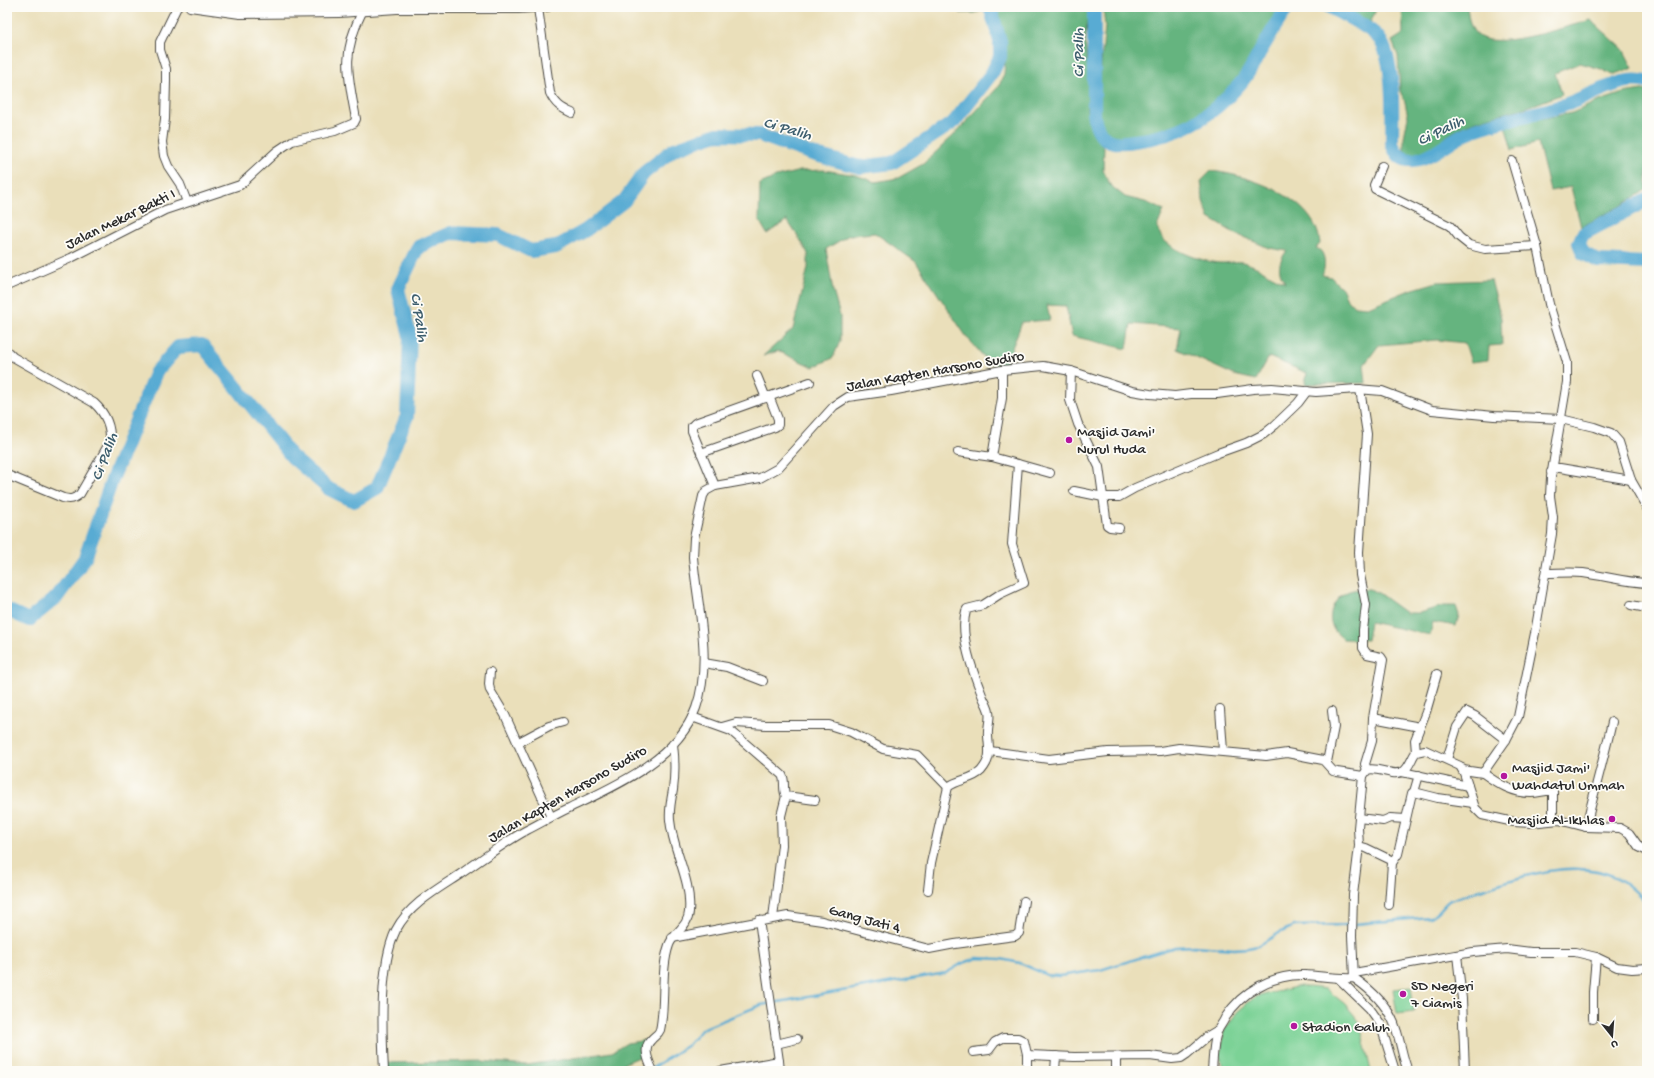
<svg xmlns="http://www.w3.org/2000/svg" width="1654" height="1078" font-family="'Gochi Hand',sans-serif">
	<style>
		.green { fill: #7cd296; stroke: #547e60 }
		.forest { fill: #65b47f; stroke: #487055 }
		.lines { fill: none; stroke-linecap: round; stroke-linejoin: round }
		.stream { stroke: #58abd3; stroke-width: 2.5 }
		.river { stroke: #58abd3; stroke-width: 14 }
		.minor-casing { stroke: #484640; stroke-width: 10 }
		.minor { stroke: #fff; stroke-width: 8 }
		.poi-dot { fill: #b5179e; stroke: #fdfcf7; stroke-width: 1.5 }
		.labels { text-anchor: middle; stroke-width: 3.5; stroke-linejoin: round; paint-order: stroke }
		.street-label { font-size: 15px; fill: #2b2b2b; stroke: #fdfcf7 }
		.poi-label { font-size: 15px; fill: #2b2b2b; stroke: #fdfcf7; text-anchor: start }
		.water-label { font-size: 16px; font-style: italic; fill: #3d5e6e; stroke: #fdfcf7 }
	</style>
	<rect width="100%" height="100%" fill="#fdfcf7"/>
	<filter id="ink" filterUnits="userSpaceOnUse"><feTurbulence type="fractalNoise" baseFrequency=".025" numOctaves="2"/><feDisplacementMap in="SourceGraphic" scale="8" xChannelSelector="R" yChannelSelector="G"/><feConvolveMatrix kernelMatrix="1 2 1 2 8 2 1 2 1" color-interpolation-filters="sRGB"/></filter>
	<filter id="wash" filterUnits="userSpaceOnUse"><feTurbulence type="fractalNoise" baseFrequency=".012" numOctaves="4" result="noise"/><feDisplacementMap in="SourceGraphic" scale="16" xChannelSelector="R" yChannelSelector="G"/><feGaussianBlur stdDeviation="0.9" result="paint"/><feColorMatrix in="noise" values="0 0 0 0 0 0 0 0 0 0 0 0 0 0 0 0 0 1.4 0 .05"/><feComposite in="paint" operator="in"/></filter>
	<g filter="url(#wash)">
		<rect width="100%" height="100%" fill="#eadfba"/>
		<g class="green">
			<path d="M1300,986L1326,989L1345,1004L1359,1021L1371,1071H1224L1220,1056L1224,1031L1237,1012L1255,997Z"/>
			<path d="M1411,987L1414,1012L1397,1014L1393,989Z"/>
		</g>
		<g class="forest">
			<path d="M956,7H984L985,10L975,13H960Z"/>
			<path d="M996,7H1089L1085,41L1089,81L1087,110L1091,127L1104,148L1103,170L1110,185L1125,197L1145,202L1164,210L1157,227C1159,230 1160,235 1162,238C1173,251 1205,263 1222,263C1229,263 1239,260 1246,263C1260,267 1271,277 1285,282C1277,271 1278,261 1287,251L1269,248L1236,234L1209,218L1203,201L1201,181L1211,171C1249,175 1317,198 1320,244L1316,248C1326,251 1326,267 1322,275L1331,277L1342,288L1348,301L1355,306L1368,307L1410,290L1437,282L1491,280L1501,318L1502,345L1489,346L1488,360L1471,362L1465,343L1437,340L1379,345L1364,365L1366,383L1305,384L1307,373L1269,357L1256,380L1234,375L1177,349L1181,328L1131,324L1127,349L1072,336L1066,306L1047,305L1050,320L1022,322L1005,366L990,364L966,336L916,262L875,233L849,235L826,249L833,291L840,316V341L833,358L813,367L778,351L763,356L793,329L808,268V254L803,244L787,220L767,234L759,220L760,184L776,177L800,171L824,170L856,175L875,182L898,178L923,164L953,136L999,86L1004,74L1006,51L1004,36Z"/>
			<path d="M1103,7H1282L1239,80L1203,112L1185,124L1167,132L1124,138L1110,135L1103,128L1099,119L1101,63L1105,27Z"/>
			<path d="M1342,7H1377L1370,24Z"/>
			<path d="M1402,7H1467C1469,18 1469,30 1480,37C1500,49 1568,26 1591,20L1623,49L1633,68L1612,75L1601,69L1580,63L1555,73L1562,94C1549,99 1537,104 1524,108C1503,114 1481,118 1462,127C1441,137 1433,153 1408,155L1404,150V137L1408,117L1405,102L1400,91L1398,56L1392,41L1403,34Z"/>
			<path d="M1642,90L1647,91V189L1624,204L1581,227L1571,187L1550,191L1538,143L1512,150L1505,125L1572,113L1594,103L1623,93Z"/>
			<path d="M1369,589L1377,592L1406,613H1419L1443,606H1456L1459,615L1456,626L1433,622L1430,635L1370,622L1367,640L1343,639C1340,636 1336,633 1334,630C1326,616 1333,599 1347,592C1353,589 1363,589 1369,589Z"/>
			<path d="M647,1040L644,1055L623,1064L626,1071H384L383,1063L482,1061L527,1065L612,1052L627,1043Z"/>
		</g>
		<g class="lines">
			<path class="stream" d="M648,1071L688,1045L702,1029L761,1005L946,973L961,964L977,958L1001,959L1020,963L1047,975L1059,976L1100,970L1175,947L1194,946L1234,949L1248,948L1258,946L1279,933L1294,926L1345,925L1430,917C1441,913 1441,906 1450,900C1499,885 1570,852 1619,879C1630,885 1638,894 1647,903"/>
			<g class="river">
				<path d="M1094,7V118C1101,142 1110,145 1134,141C1179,136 1211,118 1240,84C1249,74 1255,61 1261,50C1269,38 1279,17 1289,7"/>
				<path d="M1329,7C1343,15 1365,24 1376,35C1396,54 1392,116 1392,143C1395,153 1401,161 1413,160C1430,159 1449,141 1464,134C1492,121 1525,117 1555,108C1578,102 1600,88 1623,82C1631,80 1639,80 1647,82"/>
				<path d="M1647,200L1583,234L1579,243L1583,253L1598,261L1647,263"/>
				<path d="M7,610L29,620L57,597L85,558L113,477L156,372L178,347L202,345L231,380L292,457L329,489L354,501L377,488L407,416L410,336L398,289L418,247L451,233L498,235L531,251L556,247L586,230L624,201L644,173L674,149L717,134L759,135L812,154L860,167L892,163L954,122L992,73L1000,57V41L990,7"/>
			</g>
		</g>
	</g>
	<g filter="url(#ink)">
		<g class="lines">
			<defs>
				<g id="minor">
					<path d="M177,7L160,42V50L166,69V81L165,119L162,142L164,156L168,166L180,184L187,202"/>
					<path d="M190,7L240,14L339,13L397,9H518L548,7"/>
					<path d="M538,8L550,93C555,104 561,108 572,113"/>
					<path d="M1512,161L1537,246"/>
					<path d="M1382,166L1374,185L1375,189L1450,226L1459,237L1469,245L1485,249L1537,246L1549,304L1567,362V382L1551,477L1550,496L1553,517L1552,534L1535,633L1518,717L1506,740L1483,773L1463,770"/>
					<path d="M7,286L71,258L165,210L240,185L277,151L292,141L335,131L354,123L356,119C348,75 341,54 362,12"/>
					<path d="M7,351L13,357L94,403C105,413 111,427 110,442L80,494C74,499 71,500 63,498L7,475"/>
					<path d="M1071,371L1070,400L1078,424L1099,467L1107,525L1110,527L1119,528"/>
					<path d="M757,376L766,398"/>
					<path d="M1360,389L1367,434L1359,552L1360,575L1366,605L1363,630V648L1367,654L1381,657L1383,660L1373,718L1372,741L1365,764L1367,770"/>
					<path d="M958,452L992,457"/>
					<path d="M701,453L775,427L778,425V419L769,396"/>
					<path d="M1018,464L1050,473"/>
					<path d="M1551,472L1556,468H1560L1631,480"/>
					<path d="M715,486L692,431V426L695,423L810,382"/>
					<path d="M1074,491L1103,497H1119L1135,488L1218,453L1246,443L1264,434L1275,425L1298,403L1307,391"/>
					<path d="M1546,573C1558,573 1571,572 1583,573C1605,576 1625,582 1647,583"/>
					<path d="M1631,605L1647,608"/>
					<path d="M704,663L727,667L763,681"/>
					<path d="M490,672L489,684L490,690L505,715L551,817"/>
					<path d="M1220,709L1223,751"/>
					<path d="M692,717L731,731L782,775C786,781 782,790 786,796L815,800"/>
					<path d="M1373,718L1420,727"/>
					<path d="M722,727L736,723L766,725H829L851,732L883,749L917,755L948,787"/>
					<path d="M517,743L549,726L563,722"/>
					<path d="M990,751L1049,759L1108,752L1160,751L1179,748L1266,756L1287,753L1323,760L1333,771L1337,772L1363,776"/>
					<path d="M1416,752L1415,740L1426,712L1437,674"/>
					<path d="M1447,759L1457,727L1467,712L1475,716L1506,740"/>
					<path d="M1327,762L1334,727L1332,711"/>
					<path d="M1402,772L1468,786"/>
					<path d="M1483,773C1498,784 1513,793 1531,793C1539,793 1546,790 1553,791V820"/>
					<path d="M1414,792L1419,775"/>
					<path d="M1359,818L1383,821L1390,818L1406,819"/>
					<path d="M1586,827C1594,791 1604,758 1612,722"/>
					<path d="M1359,846L1366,848L1393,861"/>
					<path d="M928,890L931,863L948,787C958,779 972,780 981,771C992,758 989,751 988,736C987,728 991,719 989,712C988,706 984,701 982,695C973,672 959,635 966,611L967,609L983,605L1000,594L1024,583L1012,544L1018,464L992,457L1002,398V370"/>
					<path d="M1389,905L1392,863L1398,854L1412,793L1414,792L1438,798L1473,803"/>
					<path d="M773,918L782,845L781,816L786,796"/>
					<path d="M759,920L779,1061"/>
					<path d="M672,938L788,916L822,921L929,949L955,944L1015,936L1019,933L1024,901"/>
					<path d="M1457,955L1462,999L1465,1071"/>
					<path d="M1354,973L1473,952L1507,949L1531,952H1575L1596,957L1617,967L1632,969L1647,968"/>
					<path d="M1354,978L1352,936L1353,895L1359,846L1358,828L1363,776L1367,770C1378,766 1393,778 1404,771C1410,766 1412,757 1416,752L1425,750L1460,766L1464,773L1475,808L1482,815L1514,822L1530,823L1559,820L1586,827L1620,828L1629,833L1639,847L1647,851"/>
					<path d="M1339,979L1370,1009L1380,1023L1395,1071"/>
					<path d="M1593,1019V992L1596,957"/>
					<path d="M776,1044L797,1039"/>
					<path d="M973,1052L989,1050L995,1042L1003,1038H1018L1024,1041L1027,1054L1030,1055L1074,1057L1150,1056L1172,1059L1181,1058L1187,1054L1208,1036L1218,1030"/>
					<path d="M1027,1054V1071"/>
					<path d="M1116,1058V1071"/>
					<path d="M384,1071C382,1032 379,965 396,930C409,905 436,890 459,875C481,860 503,843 527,830C541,823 554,815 569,808C615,786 677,760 696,708C713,660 697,606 693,557L694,538L703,496L706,491L715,486L760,478L778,468L834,406L848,397L891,391L1002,370L1043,366L1071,371L1132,391L1150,394L1175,396L1191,394H1217L1253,389L1272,388L1316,392L1357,389L1382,391L1432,410L1494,416L1561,419L1594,427L1611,433L1619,442L1631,480L1647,508"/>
					<path d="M653,1071C649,1062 642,1048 651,1040C654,1036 658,1035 660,1030C666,1004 660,971 669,945C674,932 688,927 689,912C692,880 673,852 670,820C669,810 671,800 673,790C675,775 675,760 673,744"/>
					<path d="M720,1071L779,1061L780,1071"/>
					<path d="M1055,1071L1056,1056"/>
					<path d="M1212,1071C1213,1058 1213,1044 1217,1032C1219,1027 1223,1023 1225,1018C1242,991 1273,974 1305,975C1322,976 1337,979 1354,978C1373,991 1391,1009 1397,1032C1401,1045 1403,1059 1408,1071"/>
				</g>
			</defs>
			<use href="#minor" class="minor-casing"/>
			<use href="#minor" class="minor"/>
		</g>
	</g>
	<g class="poi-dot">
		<circle cx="1069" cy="440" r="4"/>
		<circle cx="1504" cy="776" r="4"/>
		<circle cx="1612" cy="819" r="4"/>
		<circle cx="1403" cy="994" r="4"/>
		<circle cx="1294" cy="1026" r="4"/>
	</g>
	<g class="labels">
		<g class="street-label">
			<text transform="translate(120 218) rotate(-26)" y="5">Jalan Mekar Bakti I</text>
			<text transform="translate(935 370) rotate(-10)" y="5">Jalan Kapten Harsono Sudiro</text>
			<text transform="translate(567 793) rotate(-30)" y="5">Jalan Kapten Harsono Sudiro</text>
			<text transform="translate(865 918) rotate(15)" y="5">Gang Jati 4</text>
		</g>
		<g class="poi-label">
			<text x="1077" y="436">Masjid Jami'<tspan x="1077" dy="17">Nurul Huda</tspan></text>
			<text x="1512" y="772">Masjid Jami'<tspan x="1512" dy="17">Wahdatul Ummah</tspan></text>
			<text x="1604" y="824" text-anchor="end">Masjid Al-Ikhlas</text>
			<text x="1411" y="990">SD Negeri<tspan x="1411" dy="17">7 Ciamis</tspan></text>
			<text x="1302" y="1031">Stadion Galuh</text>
		</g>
		<g class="water-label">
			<text transform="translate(1077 53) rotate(-90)" y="6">Ci Palih</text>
			<text transform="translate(788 127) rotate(16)" y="6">Ci Palih</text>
			<text transform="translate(1440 129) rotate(-26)" y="6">Ci Palih</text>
			<text transform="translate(421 317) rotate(81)" y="6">Ci Palih</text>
			<text transform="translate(103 456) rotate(-69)" y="6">Ci Palih</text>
		</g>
	</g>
	<rect width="1654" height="1078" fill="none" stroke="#fdfcf7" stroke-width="24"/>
	<g transform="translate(1612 1036) rotate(163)" stroke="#fdfcf7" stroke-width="3" paint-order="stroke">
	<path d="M0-3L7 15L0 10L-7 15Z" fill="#2b2b2b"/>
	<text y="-6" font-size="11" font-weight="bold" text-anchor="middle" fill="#2b2b2b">U</text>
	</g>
</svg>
